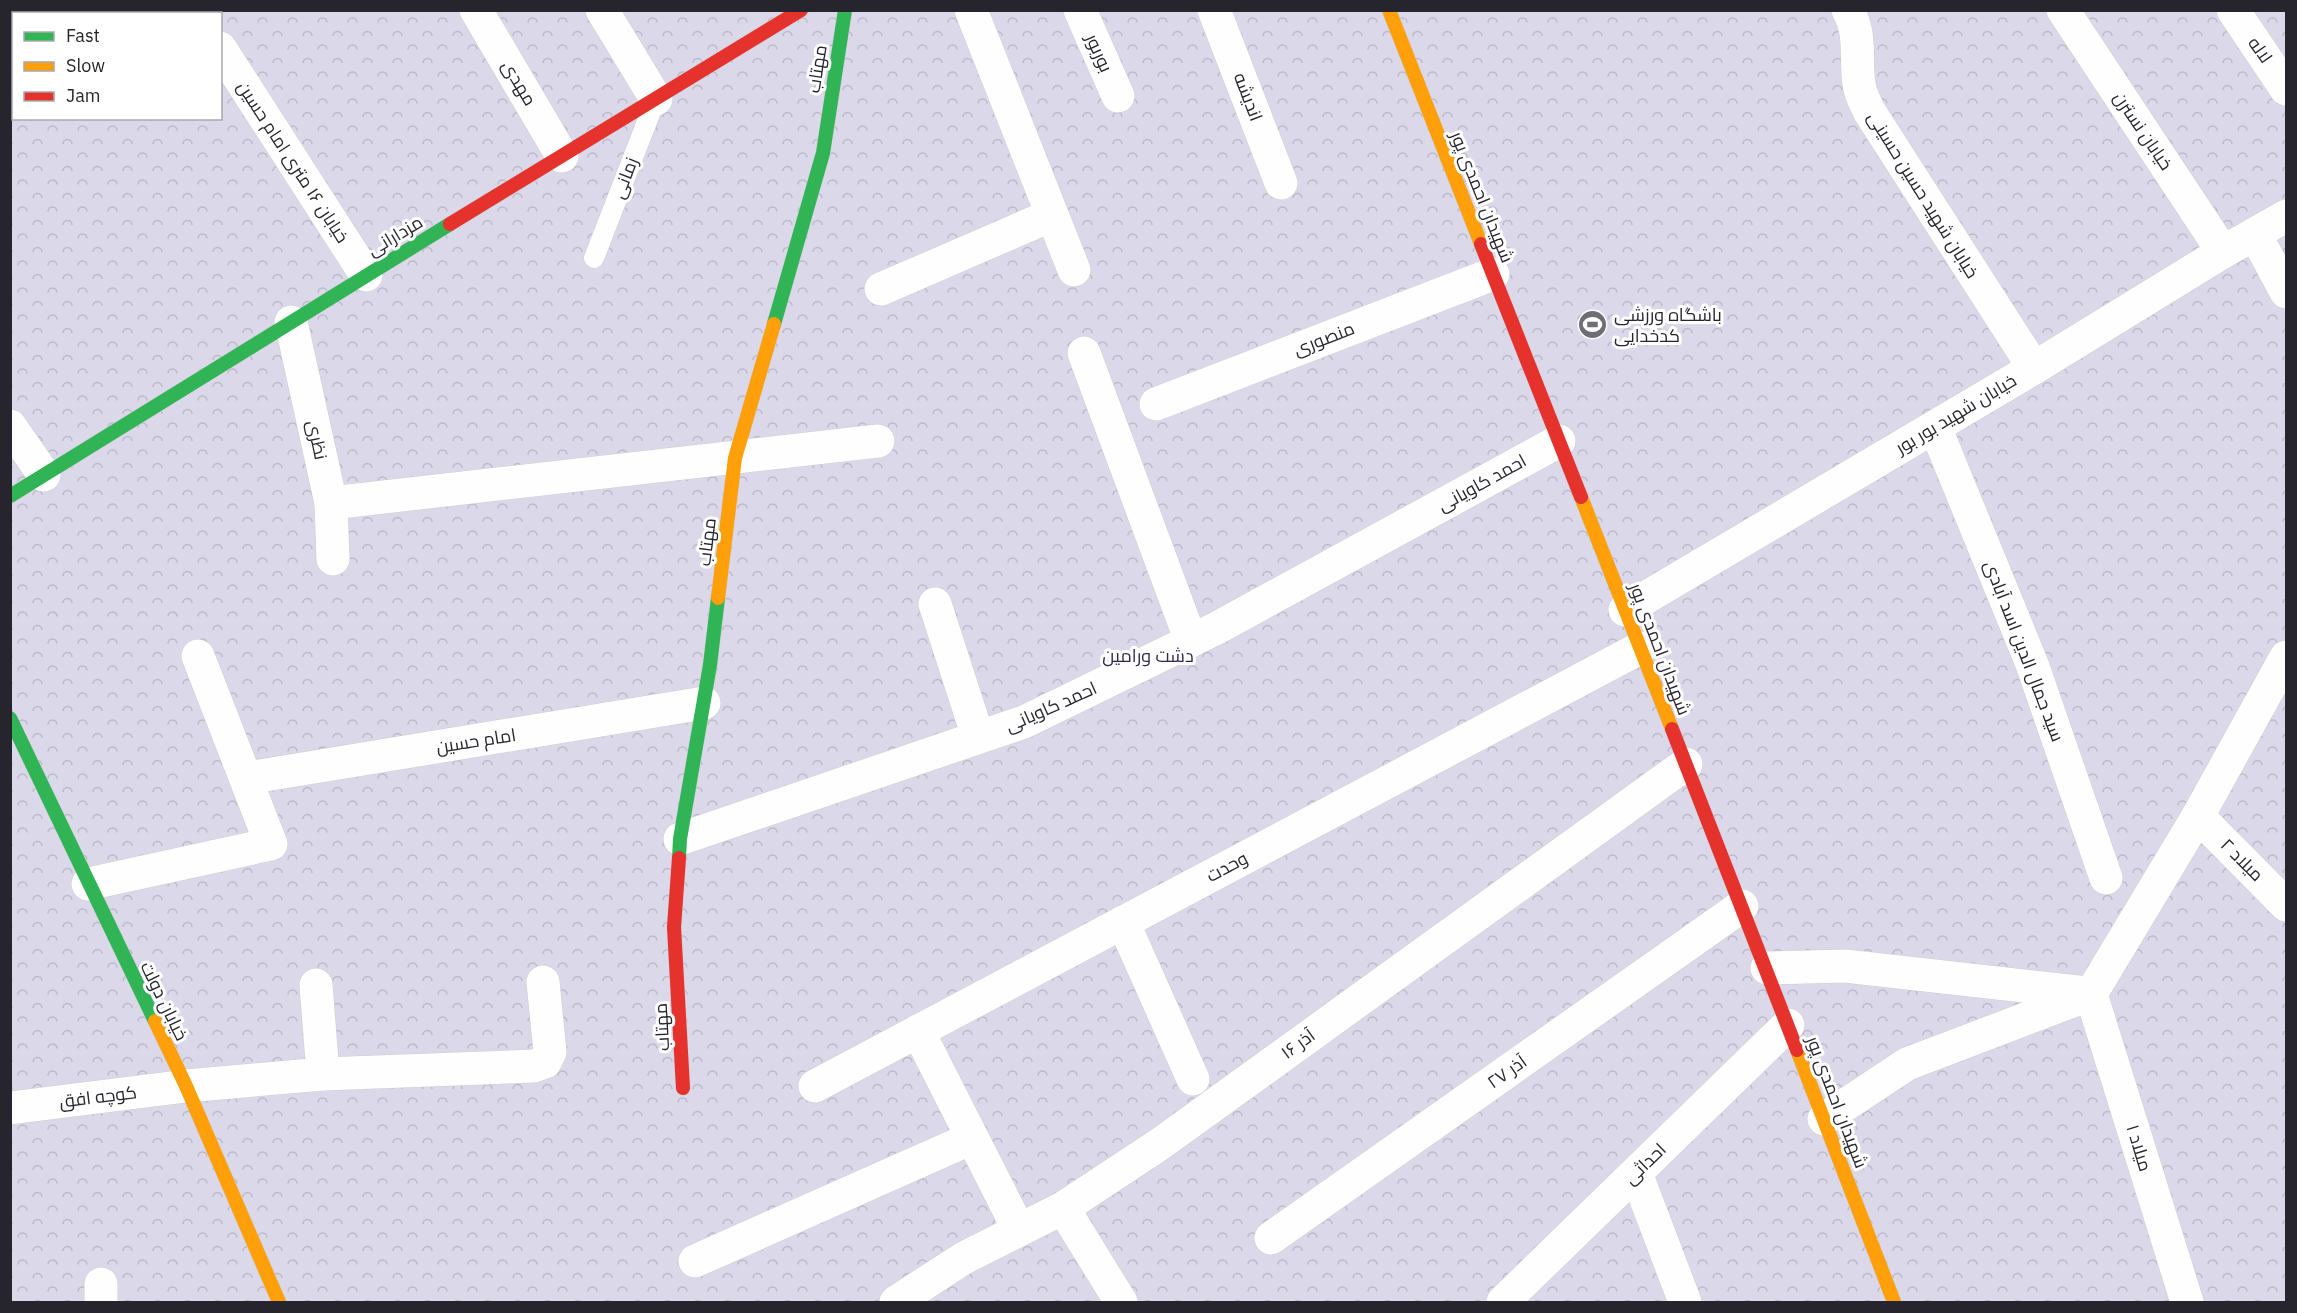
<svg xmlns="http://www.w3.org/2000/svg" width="2297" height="1313" font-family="'IBM Plex Sans',Cairo,sans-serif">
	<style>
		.park { fill: url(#park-crowns); fill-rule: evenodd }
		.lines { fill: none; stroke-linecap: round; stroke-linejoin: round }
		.lane-casing { stroke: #cecdd4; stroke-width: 21 }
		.street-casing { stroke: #cecdd4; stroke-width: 34 }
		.fast-casing { stroke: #cecdd4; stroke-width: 15 }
		.slow-casing { stroke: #cecdd4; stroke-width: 15 }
		.jam-casing { stroke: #cecdd4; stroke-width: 15 }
		.lane { stroke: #fefefe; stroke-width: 20 }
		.street { stroke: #fefefe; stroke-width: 33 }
		.fast { stroke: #30b455; stroke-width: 14 }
		.slow { stroke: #ff9f0a; stroke-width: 14 }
		.jam { stroke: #e5322d; stroke-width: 14 }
		.labels { text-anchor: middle; stroke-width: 6; stroke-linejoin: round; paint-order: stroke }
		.street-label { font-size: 18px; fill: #26252d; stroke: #fff }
		.poi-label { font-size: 18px; fill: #26252d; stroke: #fff; text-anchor: start }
		.park-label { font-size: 18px; fill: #30264f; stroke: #fff }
	</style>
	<defs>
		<pattern id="park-crowns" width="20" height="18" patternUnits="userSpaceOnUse" patternTransform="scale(1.5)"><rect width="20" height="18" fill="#dbd8ea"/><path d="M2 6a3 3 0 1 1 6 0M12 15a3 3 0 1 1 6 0" fill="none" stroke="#bcb9c9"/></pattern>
	</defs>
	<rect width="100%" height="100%" fill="#f6f6fb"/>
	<path class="park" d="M11,11H2286V1302H11ZM14,14H220V118H14Z"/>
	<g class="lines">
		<defs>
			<path id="lane" d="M594,258L655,101"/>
			<g id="street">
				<path d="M197,10L199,14"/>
				<path d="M476,10L562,156"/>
				<path d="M602,10L656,99"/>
				<path d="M971,10L1074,270"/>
				<path d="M1080,10L1118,96"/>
				<path d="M1214,10L1281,183"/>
				<path d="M1848,10C1862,35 1855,58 1859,84C1860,94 1865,102 1869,111L2034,368"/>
				<path d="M2063,10L2223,252"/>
				<path d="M2233,10L2286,89"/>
				<path d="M220,48L366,275"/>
				<path d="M2255,234L2286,292"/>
				<path d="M881,289L1052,215"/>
				<path d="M291,322L331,503L333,559"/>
				<path d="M1084,353L1191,641"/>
				<path d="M1156,404L1493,274"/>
				<path d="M10,426L44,475"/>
				<path d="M1935,427L2032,664L2106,878"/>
				<path d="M331,503L878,441"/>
				<path d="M935,604L978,737"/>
				<path d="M1625,610L2034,368L2223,252L2286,216"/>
				<path d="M247,778L704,703"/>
				<path d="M2198,816L2286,905"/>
				<path d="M680,839L1024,722L1217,628L1559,441"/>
				<path d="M88,884L271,844L198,656"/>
				<path d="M1123,922L1193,1079"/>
				<path d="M1767,968L1845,966L2087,993"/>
				<path d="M316,985L323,1074"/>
				<path d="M2091,994L2187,1302"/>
				<path d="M918,1031L1019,1230"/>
				<path d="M815,1086L1640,648"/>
				<path d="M10,1108L186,1086L323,1074L534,1066L545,1062L550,1052L543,982"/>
				<path d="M1824,1119L1907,1064L2091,994L2198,816L2286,657"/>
				<path d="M1636,1173L1685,1302"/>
				<path d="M1063,1208L1121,1302"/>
				<path d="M1271,1238L1742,906"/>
				<path d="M695,1261L972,1138"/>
				<path d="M101,1302V1284"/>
				<path d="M896,1302L964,1258L1063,1208L1160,1144L1686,764"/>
				<path d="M1503,1302L1788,1025"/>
			</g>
			<g id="fast">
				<path d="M774,324L823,153L845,10"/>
				<path d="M10,496L450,224"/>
				<path d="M10,718L155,1021"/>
				<path d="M679,858L680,839L710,665L718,598"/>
			</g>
			<g id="slow">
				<path d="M1389,10L1481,244"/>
				<path d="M1581,497L1672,729"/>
				<path d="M718,598L735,458L774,324"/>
				<path d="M155,1021L186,1086L279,1302"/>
				<path d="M1797,1050L1894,1302"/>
			</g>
			<g id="jam">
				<path d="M450,224L801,10"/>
				<path d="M1481,244L1581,497"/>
				<path d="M1672,729L1797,1050"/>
				<path d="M679,858L674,927L683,1088"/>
			</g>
		</defs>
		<use href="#lane" class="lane-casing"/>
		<use href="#street" class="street-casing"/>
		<use href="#fast" class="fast-casing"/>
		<use href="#slow" class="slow-casing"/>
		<use href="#jam" class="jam-casing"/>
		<use href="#lane" class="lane"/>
		<use href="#street" class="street"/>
		<use href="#fast" class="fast"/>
		<use href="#slow" class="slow"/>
		<use href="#jam" class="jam"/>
	</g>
	<defs>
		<symbol id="stadium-disc" viewBox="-11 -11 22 22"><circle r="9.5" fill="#6f6e75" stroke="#fff"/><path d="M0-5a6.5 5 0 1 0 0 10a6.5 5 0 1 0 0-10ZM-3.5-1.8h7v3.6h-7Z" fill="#fff"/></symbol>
	</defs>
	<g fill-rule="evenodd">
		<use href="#stadium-disc" x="1576" y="308" width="33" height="33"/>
	</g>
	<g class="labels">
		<g class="street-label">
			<text transform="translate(2260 50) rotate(55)" y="6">لاله</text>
			<text transform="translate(1099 53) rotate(66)" y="6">بوربور</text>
			<text transform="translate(817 69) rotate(-81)" y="6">مهتاب</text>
			<text transform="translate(519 83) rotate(59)" y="6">مهدی</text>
			<text transform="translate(1248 97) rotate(69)" y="6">اندیشه</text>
			<text transform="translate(2143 131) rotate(56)" y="6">خیابان نسترن</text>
			<text transform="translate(293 162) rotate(57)" y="6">خیابان ۱۶ متری امام حسین</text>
			<text transform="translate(625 178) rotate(-69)" y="6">زمانی</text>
			<text transform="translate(1923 195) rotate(58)" y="6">خیابان شهید حسین حسینی</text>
			<text transform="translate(1482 197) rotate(68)" y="6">شهیدان احمدی پور</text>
			<text transform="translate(395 236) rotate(-31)" y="6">مزدارانی</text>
			<text transform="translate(1324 339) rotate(-21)" y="6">منصوری</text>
			<text transform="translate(1956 414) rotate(-31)" y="6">خیابان شهید بور بور</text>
			<text transform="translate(317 440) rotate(78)" y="6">نظری</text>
			<text transform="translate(1482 483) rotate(-29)" y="6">احمد کاویانی</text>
			<text transform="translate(707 542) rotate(-83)" y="6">مهتاب</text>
			<text transform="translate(1660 649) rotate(69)" y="6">شهیدان احمدی پور</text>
			<text transform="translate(2024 651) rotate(69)" y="6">سید جمال الدین اسد آبادی</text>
			<text transform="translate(1051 707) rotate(-24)" y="6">احمد کاویانی</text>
			<text transform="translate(476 741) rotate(-9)" y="6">امام حسین</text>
			<text transform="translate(2242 860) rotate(45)" y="6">میلاد ۲</text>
			<text transform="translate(1227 867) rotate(-28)" y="6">وحدت</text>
			<text transform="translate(164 1001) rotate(64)" y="6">خیابان دولت</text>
			<text transform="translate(662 1027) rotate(-93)" y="6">مهتاب</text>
			<text transform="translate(1298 1044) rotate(-36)" y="6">۱۶ آذر</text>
			<text transform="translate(1507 1072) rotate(-35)" y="6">۲۷ آذر</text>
			<text transform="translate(98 1097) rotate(-7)" y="6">کوچه افق</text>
			<text transform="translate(1837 1102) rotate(69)" y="6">شهیدان احمدی پور</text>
			<text transform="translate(2139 1148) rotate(73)" y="6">میلاد ۱</text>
			<text transform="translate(1645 1164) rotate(-44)" y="6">احداثی</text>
		</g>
		<g class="poi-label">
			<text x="1614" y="321">باشگاه ورزشی<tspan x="1614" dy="21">کدخدایی</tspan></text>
		</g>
		<g class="park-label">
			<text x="1148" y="662">دشت ورامین</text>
		</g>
	</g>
	<rect width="2297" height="1313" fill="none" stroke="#26252d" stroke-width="24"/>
	<rect x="12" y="12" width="210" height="108" fill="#ffffff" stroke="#a8a8ab" stroke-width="1.5"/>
	<rect x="24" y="32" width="30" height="9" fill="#30b455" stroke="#a8a8ab" stroke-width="1.5"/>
	<text x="66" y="42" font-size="18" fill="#26252d">Fast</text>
	<rect x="24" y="62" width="30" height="9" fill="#ff9f0a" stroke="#a8a8ab" stroke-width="1.5"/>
	<text x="66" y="72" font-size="18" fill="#26252d">Slow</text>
	<rect x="24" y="92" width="30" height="9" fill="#e5322d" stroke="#a8a8ab" stroke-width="1.5"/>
	<text x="66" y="102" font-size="18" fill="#26252d">Jam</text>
</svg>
